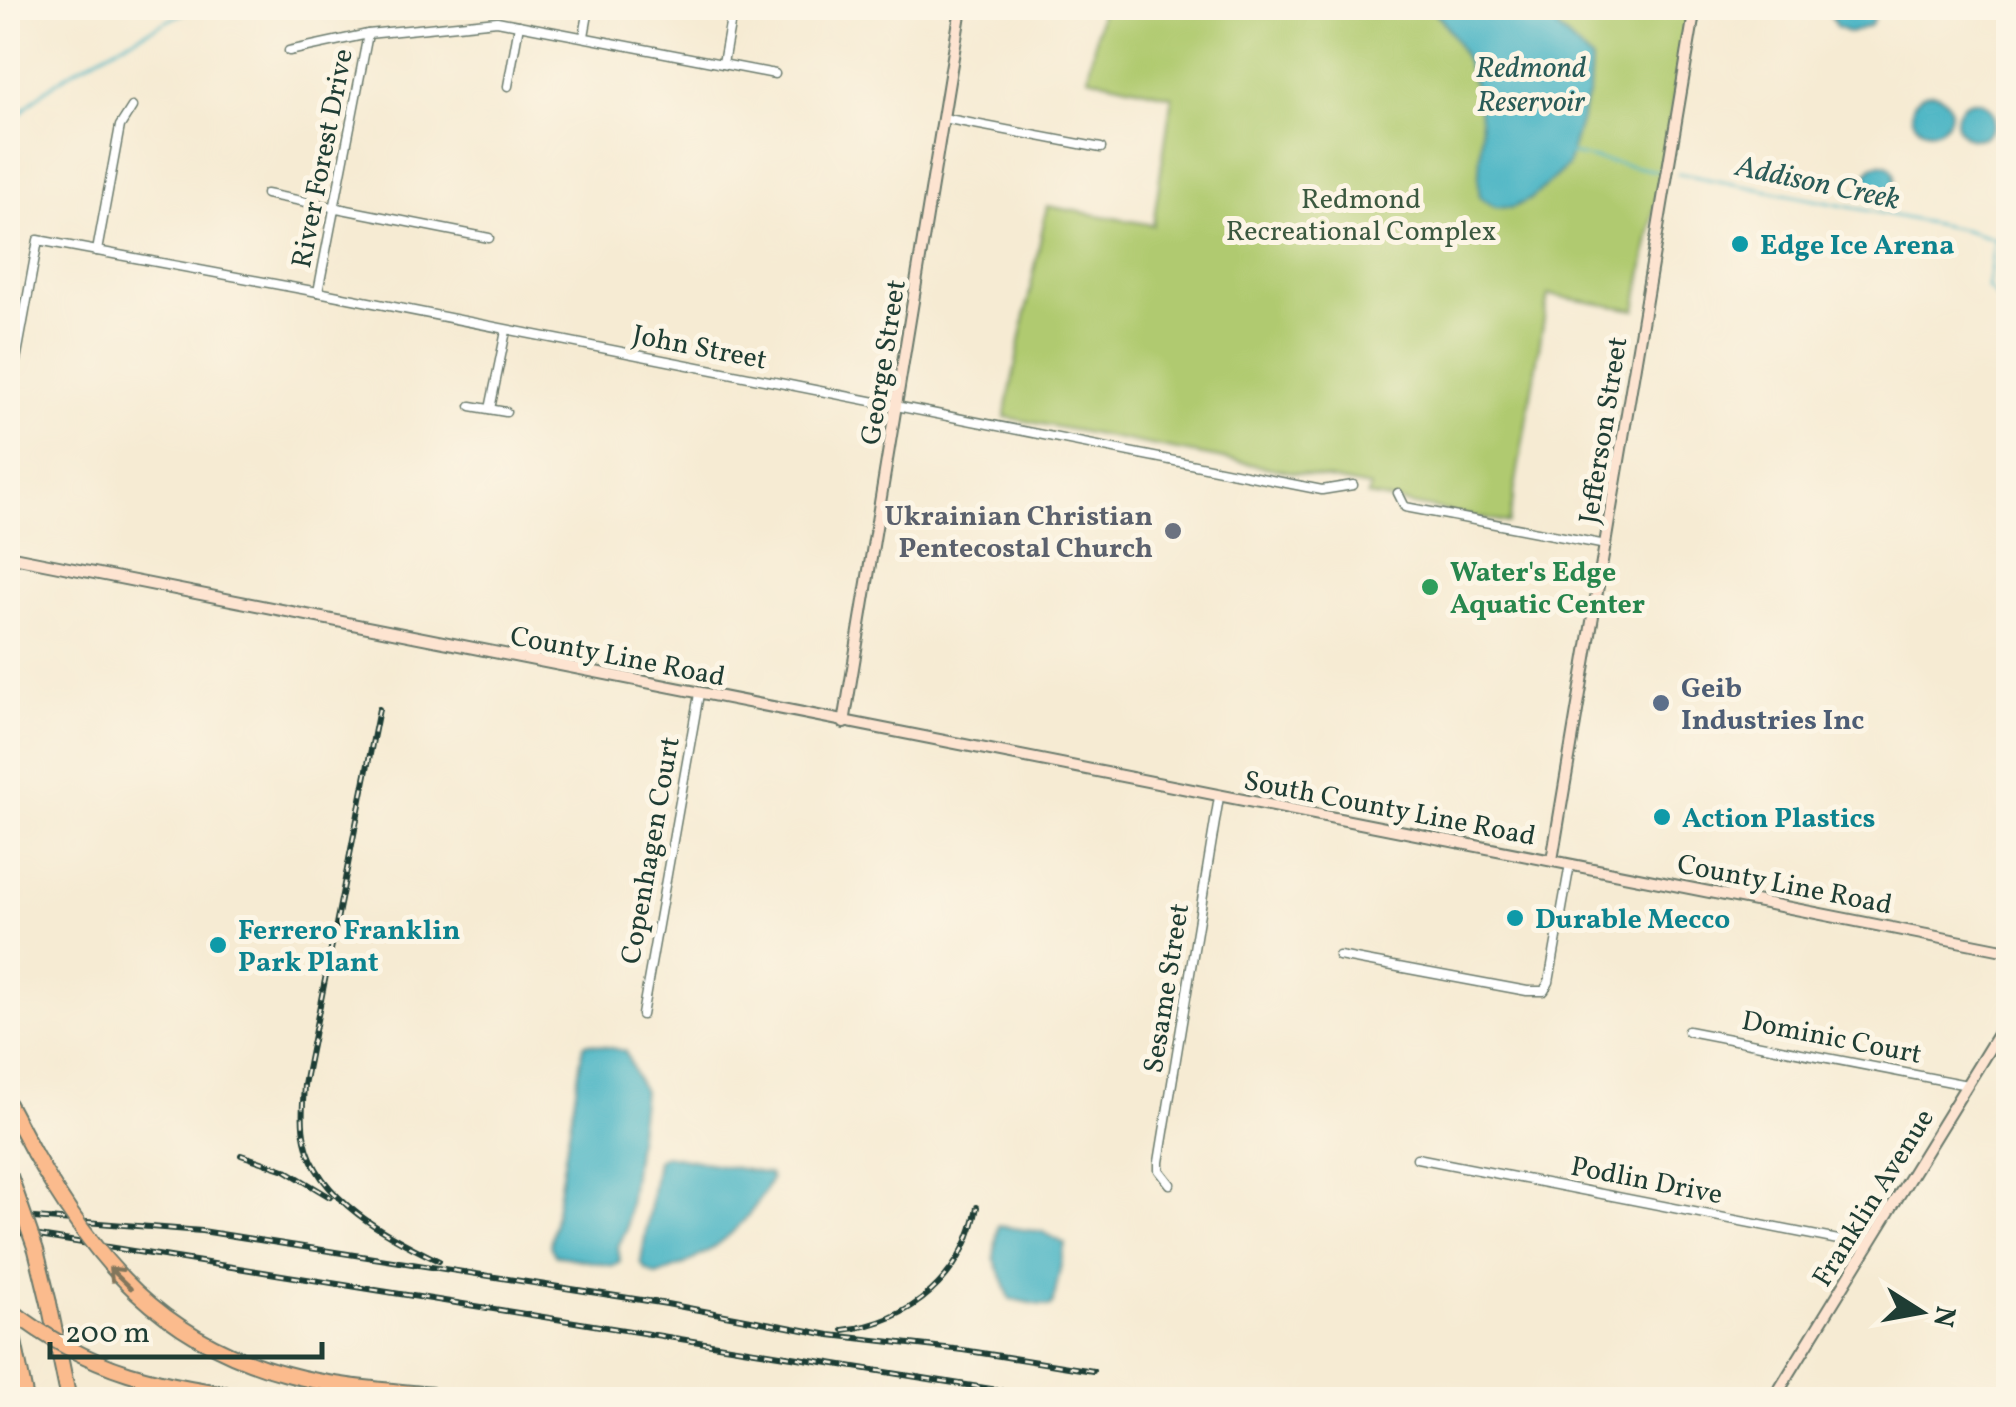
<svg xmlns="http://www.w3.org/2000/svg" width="2016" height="1407" font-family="Vollkorn,serif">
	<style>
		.park { fill: #b0ca70; stroke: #688452; stroke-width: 2.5 }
		.water { fill: #47b4c4; stroke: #33787c; stroke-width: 2.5 }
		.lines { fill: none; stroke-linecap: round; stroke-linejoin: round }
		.stream { stroke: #47b4c4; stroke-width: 2.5 }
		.street-casing { stroke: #6a7a6c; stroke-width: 11 }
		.secondary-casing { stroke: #6a7a6c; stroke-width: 14 }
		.highway-casing { stroke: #6a7a6c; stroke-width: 18 }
		.street { stroke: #fff; stroke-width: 8 }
		.secondary { stroke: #fde4d1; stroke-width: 10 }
		.highway { stroke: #fbbb8d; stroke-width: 14 }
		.rail-casing { stroke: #1f3d34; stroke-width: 6 }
		.rail { stroke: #fcf5e5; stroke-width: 2.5; stroke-dasharray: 8; stroke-linecap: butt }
		.highway-bridge-casing { stroke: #6a7a6c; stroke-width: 18; stroke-linecap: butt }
		.highway-bridge { stroke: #fbbb8d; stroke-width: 14 }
		.oneway { stroke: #82765c }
		.culture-dot { fill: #0f9aa8; stroke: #fcf5e5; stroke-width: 4 }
		.worship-dot { fill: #6b7280; stroke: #fcf5e5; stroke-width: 4 }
		.leisure-dot { fill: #2e9e5b; stroke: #fcf5e5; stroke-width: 4 }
		.service-dot { fill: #5c6f8a; stroke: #fcf5e5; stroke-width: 4 }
		.labels { text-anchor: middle; stroke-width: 10; stroke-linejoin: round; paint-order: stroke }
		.street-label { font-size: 28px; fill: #1f3d34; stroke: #fcf5e5 }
		.park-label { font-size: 28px; fill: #3c5940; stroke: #fcf5e5 }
		.culture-label { font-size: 28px; font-weight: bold; fill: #0d838f; stroke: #fcf5e5; text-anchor: start }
		.worship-label { font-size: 28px; font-weight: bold; fill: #5b616d; stroke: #fcf5e5; text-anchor: end }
		.leisure-label { font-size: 28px; font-weight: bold; fill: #27864d; stroke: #fcf5e5; text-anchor: start }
		.service-label { font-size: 28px; font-weight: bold; fill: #4e5e75; stroke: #fcf5e5; text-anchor: start }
		.water-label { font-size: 30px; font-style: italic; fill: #295b58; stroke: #fcf5e5 }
	</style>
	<rect width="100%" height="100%" fill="#fcf5e5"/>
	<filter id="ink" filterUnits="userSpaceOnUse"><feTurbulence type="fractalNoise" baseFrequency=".01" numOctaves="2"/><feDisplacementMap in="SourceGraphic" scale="20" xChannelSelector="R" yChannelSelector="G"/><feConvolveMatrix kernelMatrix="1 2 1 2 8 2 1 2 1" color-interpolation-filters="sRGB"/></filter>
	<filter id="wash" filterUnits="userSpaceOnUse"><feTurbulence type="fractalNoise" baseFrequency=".0048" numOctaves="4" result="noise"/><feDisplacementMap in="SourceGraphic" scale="40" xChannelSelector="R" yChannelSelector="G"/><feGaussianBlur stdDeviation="2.25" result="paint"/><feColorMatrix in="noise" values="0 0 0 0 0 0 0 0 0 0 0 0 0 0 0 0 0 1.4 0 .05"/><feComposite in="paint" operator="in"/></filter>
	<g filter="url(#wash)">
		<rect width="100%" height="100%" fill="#f6ebd3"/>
		<path class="park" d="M1101,8H1690L1636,310L1548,295L1509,523L1368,496L1370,487L1005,417L1047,206L1153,225L1172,96L1088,77Z"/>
		<g class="water">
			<path d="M1431,8H1561L1558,29L1591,60L1589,92L1567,166L1531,199L1512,208L1495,207L1480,198C1476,174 1482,152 1481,128C1479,86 1460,36 1431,8Z"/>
			<path d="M1828,8H1877L1871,25L1850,33L1836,27Z"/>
			<circle cx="1931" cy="112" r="19"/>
			<circle cx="1975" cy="120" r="19"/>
			<circle cx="1881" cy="178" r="14"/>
			<path d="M588,1043L625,1051L643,1092L626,1231L618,1246L620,1261L613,1266L555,1255L550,1246L583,1046Z"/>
			<path d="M665,1155L769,1174L771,1179C747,1229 708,1259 656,1275L645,1269L641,1262L657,1160Z"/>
			<path d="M998,1226L1043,1232L1065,1244L1053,1304L1050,1307L1010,1299L994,1257Z"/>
		</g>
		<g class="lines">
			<g class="stream">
				<path d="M8,131C43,73 134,41 192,8"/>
				<path d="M1570,154L1657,171"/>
				<path d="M1678,173L1965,230L2008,243"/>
				<path d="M1994,240L1988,288L1998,299L2008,301"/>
			</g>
		</g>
	</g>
	<g filter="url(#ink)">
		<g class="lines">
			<defs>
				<g id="street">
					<path d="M584,36L588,14L599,8"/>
					<path d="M289,51L368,34L497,21L775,74"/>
					<path d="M723,63L733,8"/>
					<path d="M508,86L519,25"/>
					<path d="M943,118L1101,148"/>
					<path d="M266,194L489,238"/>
					<path d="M97,251L120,126L132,107"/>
					<path d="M318,292L368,34"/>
					<path d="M8,404L38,240L318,292L1322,490L1353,485"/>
					<path d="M471,406L506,412"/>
					<path d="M490,409L506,331"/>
					<path d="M1398,493L1405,507L1606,545"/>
					<path d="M1339,956L1527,991H1544L1549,982L1570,864"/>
					<path d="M642,1015L699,694"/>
					<path d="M1688,1031L1967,1085"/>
					<path d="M1417,1158L1869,1246"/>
					<path d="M1170,1184L1159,1170V1162L1219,797"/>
				</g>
				<g id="secondary">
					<path d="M8,556L2008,951"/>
					<path d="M844,723L961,8"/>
					<path d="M1552,860L1695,8"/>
					<path d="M1773,1400L2008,1018"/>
				</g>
				<g id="highway">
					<path d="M8,1104L34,1153"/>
					<path d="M49,1303L69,1400"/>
					<path d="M8,1312L26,1400"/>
				</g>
			</defs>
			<use href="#street" class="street-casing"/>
			<use href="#secondary" class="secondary-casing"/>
			<use href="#highway" class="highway-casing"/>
			<use href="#street" class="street"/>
			<use href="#secondary" class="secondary"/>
			<use href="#highway" class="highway"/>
			<defs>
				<g id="rail">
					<path d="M379,709L304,1085C303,1103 301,1122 305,1140C317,1200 389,1237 439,1261"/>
					<path d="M241,1155L285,1170L330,1197"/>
					<path d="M8,1216L202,1231L667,1304L830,1335L963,1350L1093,1371"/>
					<path d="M8,1231L1060,1400"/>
					<path d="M843,1330C912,1322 964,1276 977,1207"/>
				</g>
			</defs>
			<use href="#rail" class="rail-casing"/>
			<use href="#rail" class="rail"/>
			<defs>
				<g id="highway-bridge">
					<path d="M34,1153C94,1261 163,1342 287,1374C334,1387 385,1390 433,1395"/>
					<path d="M10,1176L36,1250L49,1303"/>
					<path d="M8,1308C94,1376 162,1385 267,1400"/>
				</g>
			</defs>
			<use href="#highway-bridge" class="highway-bridge-casing"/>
			<use href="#highway-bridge" class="highway-bridge"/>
		</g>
		<defs><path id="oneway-shaft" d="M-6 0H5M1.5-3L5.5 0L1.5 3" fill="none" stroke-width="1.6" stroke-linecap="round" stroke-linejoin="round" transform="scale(2.5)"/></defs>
		<use class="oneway" href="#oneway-shaft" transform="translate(120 1278) rotate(-136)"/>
	</g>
	<g class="culture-dot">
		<circle cx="1740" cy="244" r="10"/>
		<circle cx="1662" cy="817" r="10"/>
		<circle cx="1515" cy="918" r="10"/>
		<circle cx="218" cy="945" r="10"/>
	</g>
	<circle class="worship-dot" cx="1173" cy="531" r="10"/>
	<circle class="leisure-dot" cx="1430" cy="587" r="10"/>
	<circle class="service-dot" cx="1661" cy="703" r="10"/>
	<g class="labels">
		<g class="street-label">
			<text transform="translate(321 158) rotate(-79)" y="10">River Forest Drive</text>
			<text transform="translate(700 346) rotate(11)" y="10">John Street</text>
			<text transform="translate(882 362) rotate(-81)" y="10">George Street</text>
			<text transform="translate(1602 430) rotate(-81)" y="10">Jefferson Street</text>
			<text transform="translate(618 655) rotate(11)" y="10">County Line Road</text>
			<text transform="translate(1390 807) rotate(11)" y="10">South County Line Road</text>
			<text transform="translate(649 850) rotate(-80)" y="10">Copenhagen Court</text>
			<text transform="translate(1785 883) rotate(11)" y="10">County Line Road</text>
			<text transform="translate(1165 988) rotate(-81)" y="10">Sesame Street</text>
			<text transform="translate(1832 1036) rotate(11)" y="10">Dominic Court</text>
			<text transform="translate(1647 1179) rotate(11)" y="10">Podlin Drive</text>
			<text transform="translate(1872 1197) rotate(-58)" y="10">Franklin Avenue</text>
		</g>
		<g class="park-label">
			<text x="1361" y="208">Redmond<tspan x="1361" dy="32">Recreational Complex</tspan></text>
		</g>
		<g class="culture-label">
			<text x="1760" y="254">Edge Ice Arena</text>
			<text x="1682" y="827">Action Plastics</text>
			<text x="1535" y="928">Durable Mecco</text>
			<text x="238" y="939">Ferrero Franklin<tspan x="238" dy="32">Park Plant</tspan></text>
		</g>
		<g class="worship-label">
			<text x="1153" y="525">Ukrainian Christian<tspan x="1153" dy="32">Pentecostal Church</tspan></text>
		</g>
		<g class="leisure-label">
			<text x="1450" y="581">Water's Edge<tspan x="1450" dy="32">Aquatic Center</tspan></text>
		</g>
		<g class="service-label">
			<text x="1681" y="697">Geib<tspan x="1681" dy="32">Industries Inc</tspan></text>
		</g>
		<g class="water-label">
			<text x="1531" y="77">Redmond<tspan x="1531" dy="34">Reservoir</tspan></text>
			<text transform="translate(1818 182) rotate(12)" y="10">Addison Creek</text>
		</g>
	</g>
	<rect width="2016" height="1407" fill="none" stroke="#fcf5e5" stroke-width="40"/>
	<g transform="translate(1921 1312) rotate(101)" stroke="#fcf5e5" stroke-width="8" paint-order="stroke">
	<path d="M0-8L18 38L0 25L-18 38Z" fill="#1f3d34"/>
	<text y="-15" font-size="28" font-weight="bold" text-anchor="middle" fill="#1f3d34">N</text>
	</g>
	<path d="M50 1342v15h272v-15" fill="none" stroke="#1f3d34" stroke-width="5"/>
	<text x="65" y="1342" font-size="30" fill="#1f3d34" stroke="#fcf5e5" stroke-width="8" paint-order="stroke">200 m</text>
</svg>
